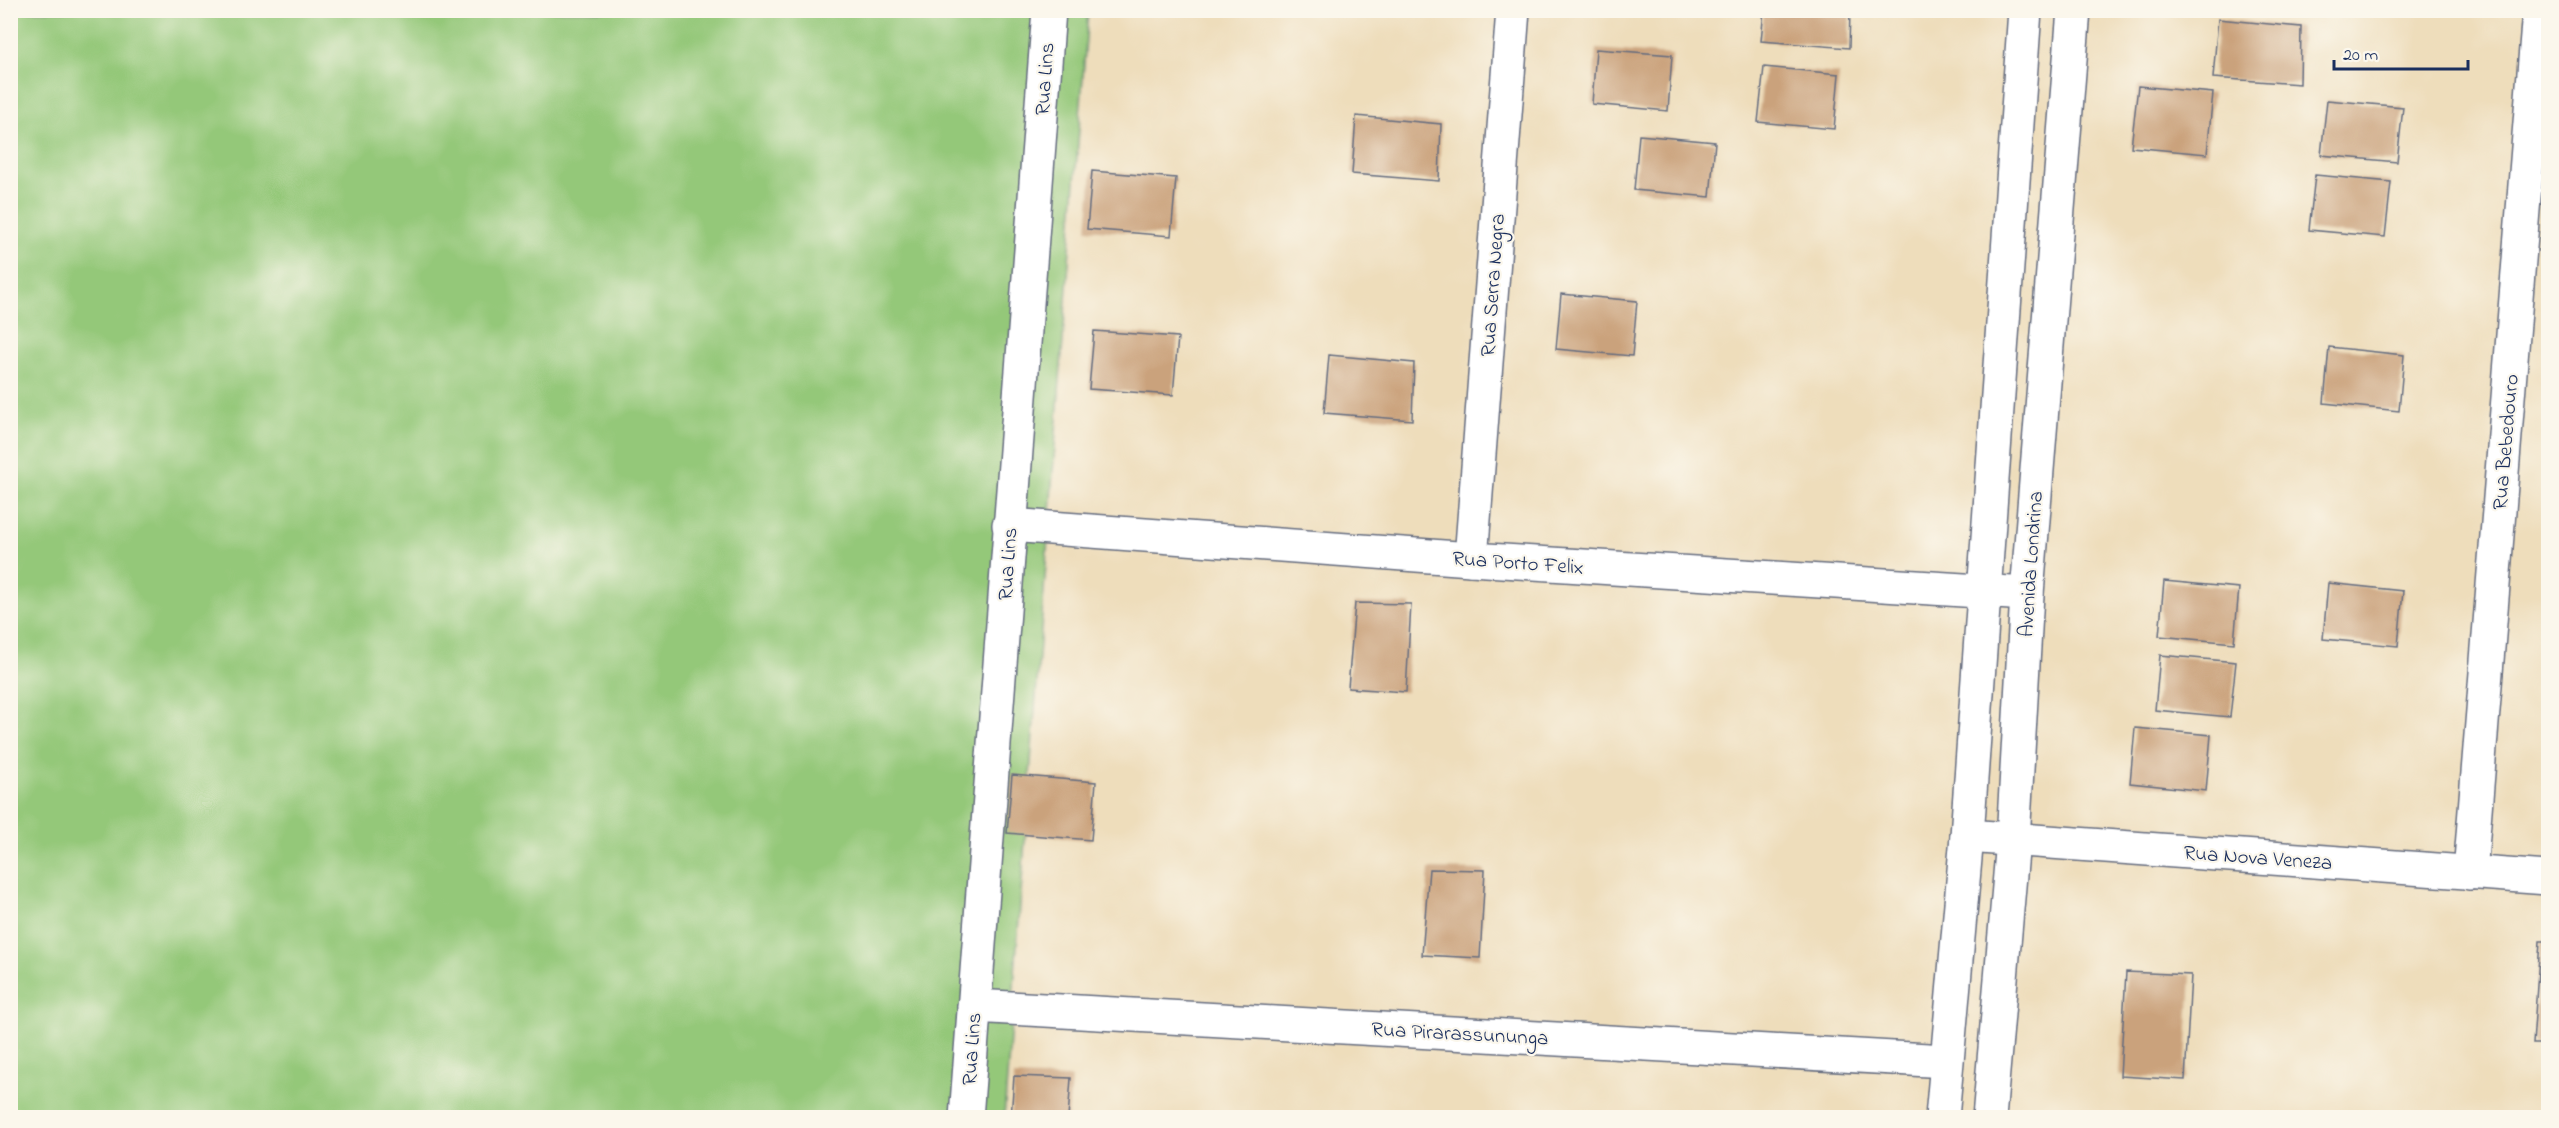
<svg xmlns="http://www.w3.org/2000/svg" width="2559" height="1128" font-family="'Indie Flower',sans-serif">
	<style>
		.grass { fill: #94c879; stroke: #587c6c; stroke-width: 1.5 }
		.building { fill: #caa27b }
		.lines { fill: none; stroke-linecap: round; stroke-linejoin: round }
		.minor-casing { stroke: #656c7f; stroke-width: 36 }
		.tertiary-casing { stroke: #656c7f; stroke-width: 36 }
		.minor { stroke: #fff; stroke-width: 33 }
		.tertiary { stroke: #fff; stroke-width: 33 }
		.labels { text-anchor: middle; stroke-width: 4.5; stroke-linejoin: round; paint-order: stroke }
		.street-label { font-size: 21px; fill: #1b2f5e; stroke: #fbf7ec }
	</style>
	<rect width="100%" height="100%" fill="#fbf7ec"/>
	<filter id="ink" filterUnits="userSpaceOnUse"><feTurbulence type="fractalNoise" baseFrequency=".0167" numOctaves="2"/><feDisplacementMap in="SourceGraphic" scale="12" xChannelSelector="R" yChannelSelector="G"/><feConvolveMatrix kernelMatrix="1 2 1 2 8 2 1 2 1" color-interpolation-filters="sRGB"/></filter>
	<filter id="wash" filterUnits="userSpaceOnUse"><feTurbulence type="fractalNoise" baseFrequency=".008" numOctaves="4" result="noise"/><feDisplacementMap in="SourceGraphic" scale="24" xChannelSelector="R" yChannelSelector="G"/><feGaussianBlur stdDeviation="1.35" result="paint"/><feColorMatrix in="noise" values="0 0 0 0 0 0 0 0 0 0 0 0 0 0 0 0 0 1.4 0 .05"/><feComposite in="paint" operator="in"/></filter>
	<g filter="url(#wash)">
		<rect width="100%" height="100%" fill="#edb"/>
		<path class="grass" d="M10,11H1088L1004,1117H11Z"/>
		<g id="blocks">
			<g class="building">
				<path d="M1764,10H1850L1849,48L1761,41Z"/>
				<path d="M2218,19L2301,27L2300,84L2213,78Z"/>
				<path d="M1596,49L1672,55L1668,111L1592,104Z"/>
				<path d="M1764,67L1839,74L1834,129L1758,122Z"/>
				<path d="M2138,86L2213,93L2207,154L2131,147Z"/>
				<path d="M2327,100L2403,107L2397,162L2321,155Z"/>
				<path d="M1356,116L1441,124L1439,181L1352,174Z"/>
				<path d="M1639,135L1715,142L1710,197L1634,190Z"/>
				<path d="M1092,171L1176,178L1171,236L1087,229Z"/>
				<path d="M2315,175L2391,182L2385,237L2309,230Z"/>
				<path d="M1561,294L1637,301L1632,356L1556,349Z"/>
				<path d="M1094,331L1178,337L1173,395L1089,389Z"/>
				<path d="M2329,347L2404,355L2399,411L2324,403Z"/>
				<path d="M1329,355L1414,363L1412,420L1324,413Z"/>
				<path d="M2164,581L2239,588L2234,643L2159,636Z"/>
				<path d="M2328,583L2403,591L2398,646L2323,639Z"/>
				<path d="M1355,603L1411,604L1406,692L1348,688Z"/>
				<path d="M2160,655L2236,662L2230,717L2155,710Z"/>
				<path d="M2135,728L2211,735L2206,791L2130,783Z"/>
				<path d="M1012,775L1096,782L1091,840L1007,833Z"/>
				<path d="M1429,869L1485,870L1480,958L1422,955Z"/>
				<path d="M2540,941H2548V1044H2533Z"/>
				<path d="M2126,972L2191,975L2185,1080L2120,1076Z"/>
				<path d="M1014,1076L1071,1078L1068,1118H1011Z"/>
			</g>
		</g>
	</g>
	<g filter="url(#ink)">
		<use href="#blocks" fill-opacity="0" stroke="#656c7f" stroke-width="1.5"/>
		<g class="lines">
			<defs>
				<g id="minor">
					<path d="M1009,525L1471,559L2027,594"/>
					<path d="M1471,559L1513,10"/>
					<path d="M1967,836L2548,878"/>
					<path d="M2470,873L2539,10"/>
					<path d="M974,1006L1946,1061"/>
					<path d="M966,1118L1049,10"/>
				</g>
				<g id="tertiary">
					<path d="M1942,1118L1967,836L2025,10"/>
					<path d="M1989,1118L2013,840L2027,594L2074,10"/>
				</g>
			</defs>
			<use href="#minor" class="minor-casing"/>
			<use href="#tertiary" class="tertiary-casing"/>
			<use href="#minor" class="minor"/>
			<use href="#tertiary" class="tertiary"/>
		</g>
	</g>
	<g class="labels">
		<g class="street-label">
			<text transform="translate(1044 79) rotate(-86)" y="7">Rua Lins</text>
			<text transform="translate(1492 285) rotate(-86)" y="7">Rua Serra Negra</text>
			<text transform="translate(2505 442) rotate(-85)" y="7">Rua Bebedouro</text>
			<text transform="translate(1518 562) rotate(4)" y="7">Rua Porto Felix</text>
			<text transform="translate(1007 564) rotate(-86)" y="7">Rua Lins</text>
			<text transform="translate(2030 564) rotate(-86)" y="7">Avenida Londrina</text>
			<text transform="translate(2258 857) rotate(4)" y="7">Rua Nova Veneza</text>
			<text transform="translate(1460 1033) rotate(3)" y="7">Rua Pirarassununga</text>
			<text transform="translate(971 1049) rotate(-86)" y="7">Rua Lins</text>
		</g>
	</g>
	<rect width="2559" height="1128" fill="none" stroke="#fbf7ec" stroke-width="36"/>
	<path d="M2334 60v9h134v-9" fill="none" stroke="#1b2f5e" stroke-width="3"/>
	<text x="2343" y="60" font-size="18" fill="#1b2f5e" stroke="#fbf7ec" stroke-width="4.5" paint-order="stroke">20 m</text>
</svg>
